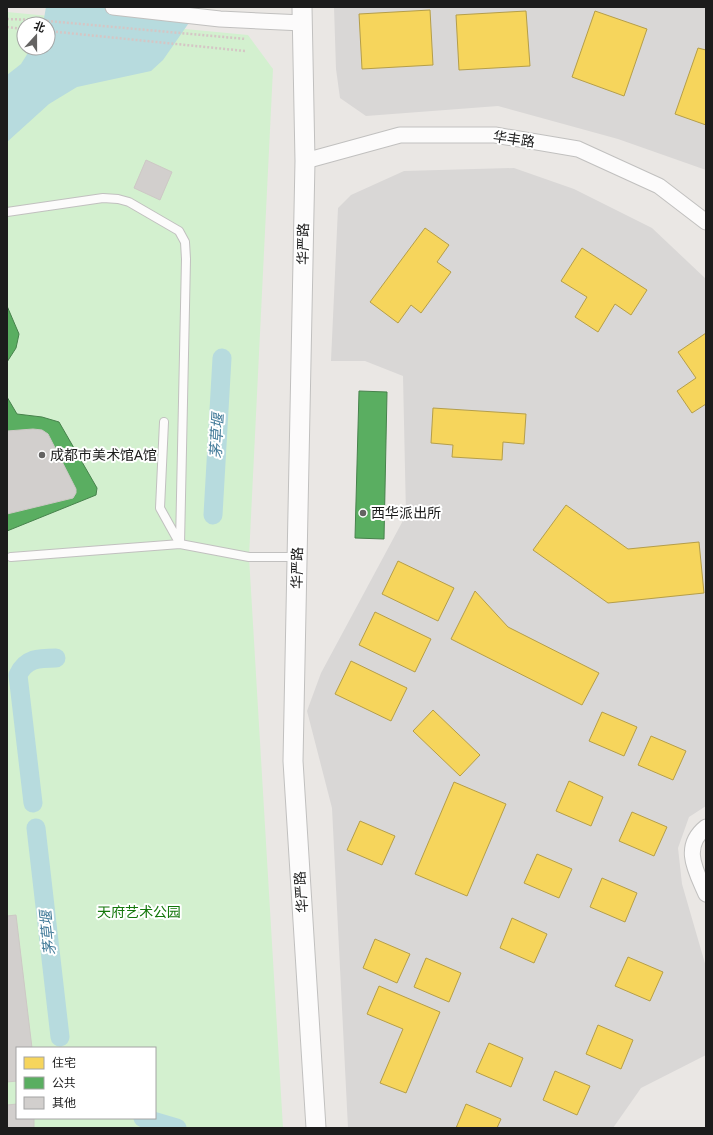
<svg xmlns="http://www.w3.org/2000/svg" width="713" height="1135" font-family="'Noto Sans','Noto Sans SC',sans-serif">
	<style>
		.residential { fill: #d9d7d6 }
		.park { fill: #d3f0cf; fill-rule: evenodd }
		.water { fill: #b7dbde }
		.homes { fill: #f6d55c; stroke: #b59e49 }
		.public { fill: #5aae61; stroke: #47824c }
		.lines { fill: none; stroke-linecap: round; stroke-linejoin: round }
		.canal { stroke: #b7dbde; stroke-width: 19 }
		.building { fill: #d2cfcd; stroke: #cdc8c5 }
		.service-casing { stroke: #c1c0bf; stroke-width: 10 }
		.minor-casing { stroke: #c1c0bf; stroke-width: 17 }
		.tertiary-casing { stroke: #c1c0bf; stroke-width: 21 }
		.path { stroke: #d5c6c5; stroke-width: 2.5; stroke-dasharray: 2 2; stroke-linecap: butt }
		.service { stroke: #fcfbfb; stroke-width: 8 }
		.minor { stroke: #fcfbfb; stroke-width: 15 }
		.tertiary { stroke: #fcfbfb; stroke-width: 19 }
		.poi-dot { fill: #646362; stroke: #fff; stroke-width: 1.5 }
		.labels { text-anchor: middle; stroke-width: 4; stroke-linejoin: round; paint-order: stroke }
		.street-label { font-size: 14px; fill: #1c1c1c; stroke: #fff }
		.poi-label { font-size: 14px; fill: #1c1c1c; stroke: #fff; text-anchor: start }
		.park-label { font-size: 14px; fill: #14770c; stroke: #fff }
		.water-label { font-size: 15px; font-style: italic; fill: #447c9a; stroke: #fff }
	</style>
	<rect width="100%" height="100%" fill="#eae7e4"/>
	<g class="residential">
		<path d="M334,7H706V170L618,139L498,106L366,116L340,98L336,69Z"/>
		<path d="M514,168L574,189L652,228L706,279V806L689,817L678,848L682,884L706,967V1055L641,1088L613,1128H348L332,808L307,711L321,673L406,515L403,376L365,361H331L338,208L351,195L404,171Z"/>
	</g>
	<path class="park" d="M7,12L248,35L273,69L249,557L283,1128H7ZM24,24H48V48H24ZM17,1048H155V1118H17Z"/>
	<path class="water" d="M46,7H200L163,60L151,71L77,87L49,104L7,142V75L21,64L31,48H48V24H43Z"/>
	<g class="homes">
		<path d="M430,10L433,65L362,69L359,14Z"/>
		<path d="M526,11L530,66L459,70L456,15Z"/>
		<path d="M595,11L647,29L624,96L572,77Z"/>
		<path d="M698,48L706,50V125L675,114Z"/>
		<path d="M425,228L449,245L437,262L451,272L421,313L411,305L398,323L370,302Z"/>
		<path d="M582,248L647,290L631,315L615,304L598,332L575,317L587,297L561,281Z"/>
		<path d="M706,333V404L692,413L677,391L696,378L678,352Z"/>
		<path d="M433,408L526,414L524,444L503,442L502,460L452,457L453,445L431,443Z"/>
		<path d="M566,505L628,549L699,542L704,593L608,603L533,550Z"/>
		<path d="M398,561L454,588L438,621L382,594Z"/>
		<path d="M475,591L508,627L599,673L582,705L451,639Z"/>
		<path d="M375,612L431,639L415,672L359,645Z"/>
		<path d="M351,661L407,688L391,721L335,694Z"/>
		<path d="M433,710L480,755L460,776L413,731Z"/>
		<path d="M602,712L637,727L624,756L589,741Z"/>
		<path d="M651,736L686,751L673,780L638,765Z"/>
		<path d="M569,781L603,797L591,826L556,811Z"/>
		<path d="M454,782L506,804L467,896L415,874Z"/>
		<path d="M632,812L667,827L654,856L619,841Z"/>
		<path d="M360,821L395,836L382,865L347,850Z"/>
		<path d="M537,854L572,869L559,898L524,883Z"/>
		<path d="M602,878L637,893L625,922L590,907Z"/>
		<path d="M512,918L547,934L534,963L500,948Z"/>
		<path d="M375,939L410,954L397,983L363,968Z"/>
		<path d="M628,957L663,972L650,1001L615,986Z"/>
		<path d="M426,958L461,973L449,1002L414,987Z"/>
		<path d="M379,986L440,1012L406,1093L380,1083L403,1029L367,1014Z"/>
		<path d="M598,1025L633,1040L621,1069L586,1054Z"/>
		<path d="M489,1043L523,1058L511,1087L476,1072Z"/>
		<path d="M555,1071L590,1086L577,1115L543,1100Z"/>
		<path d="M466,1104L501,1119L497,1128H456Z"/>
	</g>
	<g class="public">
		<path d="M7,306L19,334L16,348L7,362Z"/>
		<path d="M359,391L387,392L384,539L355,538Z"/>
		<path d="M7,397L17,414L42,417L59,422L97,488L96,495L7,531Z"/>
	</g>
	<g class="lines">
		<g class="canal">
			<path d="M213,515L222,358"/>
			<path d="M33,803L18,675C26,658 39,658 56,658"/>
			<path d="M36,828L60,1037"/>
			<path d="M143,1118L177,1128"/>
		</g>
	</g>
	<g class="building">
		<path d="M146,160L172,172L160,200L134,188Z"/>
		<path d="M33,429L42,430L48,434L76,489V493L73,498L7,514V431Z"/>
		<path d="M16,915L32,1048H17V1081L7,1082V916Z"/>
		<path d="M17,1104V1118H34V1128H7V1105Z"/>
	</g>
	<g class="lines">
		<defs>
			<g id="service">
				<path d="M7,212L103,198L118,199L129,202L179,231L185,242L186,259L180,544L160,508L164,422"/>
				<path d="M11,557L180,544L249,557H297"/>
			</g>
			<g id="minor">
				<path d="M113,7L220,19L303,23"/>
				<path d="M305,161L400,135H495L578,149L659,186L706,222"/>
				<path d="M706,827C681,847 696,871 706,894"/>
			</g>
			<path id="tertiary" d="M302,7L305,161L293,761L316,1128"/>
		</defs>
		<use href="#service" class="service-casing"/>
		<use href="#minor" class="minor-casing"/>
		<use href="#tertiary" class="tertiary-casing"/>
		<g class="path">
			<path d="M7,19L37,20L246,39"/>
			<path d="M7,27L24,29"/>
			<path d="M48,31L245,51"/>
		</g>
		<use href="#service" class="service"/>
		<use href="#minor" class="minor"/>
		<use href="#tertiary" class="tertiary"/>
	</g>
	<g class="poi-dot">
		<circle cx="42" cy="455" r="4"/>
		<circle cx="363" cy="513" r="4"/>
	</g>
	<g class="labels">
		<g class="street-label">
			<text transform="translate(514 139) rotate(8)" y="5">华丰路</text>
			<text transform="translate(303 244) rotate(-89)" y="5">华严路</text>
			<text transform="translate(297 568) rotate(-89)" y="5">华严路</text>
			<text transform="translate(301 892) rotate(-94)" y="5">华严路</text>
		</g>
		<g class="poi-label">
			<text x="50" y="460">成都市美术馆A馆</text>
			<text x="371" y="518">西华派出所</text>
		</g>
		<g class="park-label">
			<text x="139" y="917">天府艺术公园</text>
		</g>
		<g class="water-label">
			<text transform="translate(217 436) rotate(-87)" y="5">茅草堰</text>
			<text transform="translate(48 933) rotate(-96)" y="5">茅草堰</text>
		</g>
	</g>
	<rect width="713" height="1135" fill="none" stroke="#1c1c1c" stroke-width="16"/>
	<rect x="16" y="1047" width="140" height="72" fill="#ffffff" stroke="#a4a4a4"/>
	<rect x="24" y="1057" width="20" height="12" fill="#f6d55c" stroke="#a4a4a4"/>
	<text x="52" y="1067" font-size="12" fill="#1c1c1c">住宅</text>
	<rect x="24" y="1077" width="20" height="12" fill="#5aae61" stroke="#a4a4a4"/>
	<text x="52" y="1087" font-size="12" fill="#1c1c1c">公共</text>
	<rect x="24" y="1097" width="20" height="12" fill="#d2cfcd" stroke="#a4a4a4"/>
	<text x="52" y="1107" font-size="12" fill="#1c1c1c">其他</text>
	<g transform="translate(36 36) rotate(21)"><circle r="19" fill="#ffffff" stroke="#a4a4a4"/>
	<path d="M0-3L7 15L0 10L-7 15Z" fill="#646362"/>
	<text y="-6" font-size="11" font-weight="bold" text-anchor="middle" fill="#1c1c1c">北</text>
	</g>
</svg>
